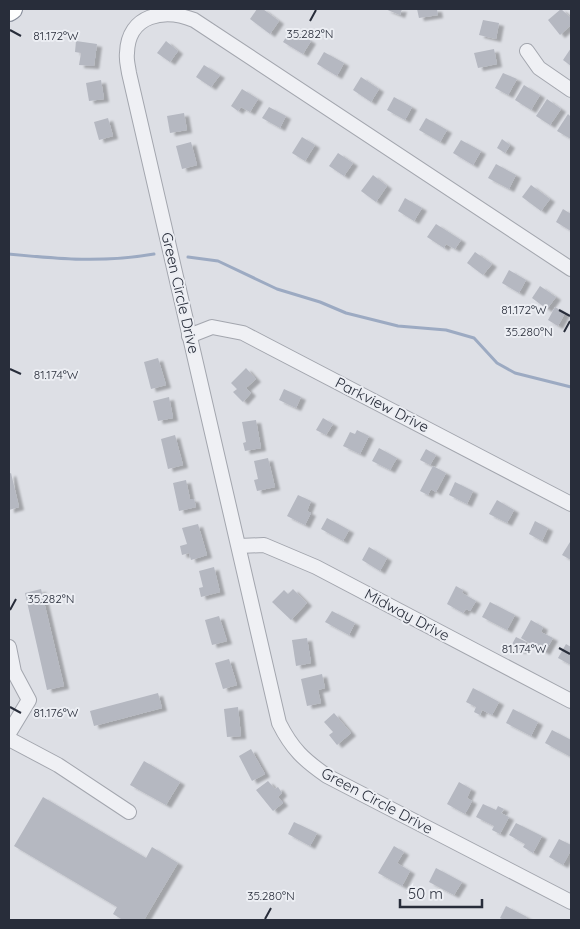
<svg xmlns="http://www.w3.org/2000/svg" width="580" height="929" font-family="Quicksand,sans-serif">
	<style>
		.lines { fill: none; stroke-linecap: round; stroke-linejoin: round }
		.stream { stroke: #9caac2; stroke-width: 3 }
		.building { fill: #b5b8c1; filter: url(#shadow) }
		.minor-casing { stroke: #a3a6ae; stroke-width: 16 }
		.highway-casing { stroke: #868c9a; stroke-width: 22 }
		.minor { stroke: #eff0f4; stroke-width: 14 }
		.highway { stroke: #fff; stroke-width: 20 }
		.ticks { fill: none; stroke: #282d3a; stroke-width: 2 }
		.labels { text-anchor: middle; stroke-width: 4; stroke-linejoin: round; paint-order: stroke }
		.street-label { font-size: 15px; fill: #282d3a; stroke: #eceef3 }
		.ticks-label { font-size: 12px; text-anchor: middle; fill: #282d3a; stroke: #eceef3; stroke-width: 4; stroke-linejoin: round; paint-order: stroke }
	</style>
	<defs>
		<filter id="shadow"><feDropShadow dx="5" dy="3" stdDeviation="1" flood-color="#0004"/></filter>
	</defs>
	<rect width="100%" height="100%" fill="#dddfe5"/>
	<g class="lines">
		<g class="stream">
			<path d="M9,254C61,259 101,263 154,254"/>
			<path d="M188,257L218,261L277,289L320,302L346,313L398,326L446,330L474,338L497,363L515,373L571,387"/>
		</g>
	</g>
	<g class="building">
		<path d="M257,9H263L279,21L270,34L250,19Z"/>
		<path d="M385,9H402L400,15Z"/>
		<path d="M417,9H437L438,15L419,18Z"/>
		<path d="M561,9L571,18V25L560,35L548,20Z"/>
		<path d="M483,20L499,23L496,39L479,35Z"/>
		<path d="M291,29L311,41L303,54L283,42Z"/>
		<path d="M76,41L97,44L94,66L79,65L81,53L75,52Z"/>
		<path d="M166,41L178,51L170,62L157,53Z"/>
		<path d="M571,48V66L563,60Z"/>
		<path d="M494,49L497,64L478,68L474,53Z"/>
		<path d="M324,52L344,63L337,76L317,64Z"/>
		<path d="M204,65L220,75L211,87L196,77Z"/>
		<path d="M503,73L517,79L508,95L495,88Z"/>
		<path d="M361,77L379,89L371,102L353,90Z"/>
		<path d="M101,80L104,99L89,101L86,83Z"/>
		<path d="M524,85L540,95L531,110L515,100Z"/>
		<path d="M242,89L258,99L250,112L241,107L238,111L231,106Z"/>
		<path d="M394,97L412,107L405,120L387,110Z"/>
		<path d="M547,99L561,109L550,125L536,116Z"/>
		<path d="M269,107L286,116L280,128L262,118Z"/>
		<path d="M184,113L187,130L170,133L167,116Z"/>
		<path d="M568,114L571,117V139L557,131Z"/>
		<path d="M108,118L113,136L99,140L94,122Z"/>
		<path d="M426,118L447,130L440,142L419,130Z"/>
		<path d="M302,137L315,145L305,161L292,153Z"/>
		<path d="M502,139L510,145L505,153L497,148Z"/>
		<path d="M461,140L481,151L473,165L453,153Z"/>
		<path d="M191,142L197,165L182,169L176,146Z"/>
		<path d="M338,153L353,163L344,176L329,166Z"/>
		<path d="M496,164L516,175L509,189L488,178Z"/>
		<path d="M373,175L387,186L376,202L361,191Z"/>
		<path d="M531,185L550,199L541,211L522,197Z"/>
		<path d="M405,198L422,208L414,221L398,211Z"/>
		<path d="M563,209L571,214V231L556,222Z"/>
		<path d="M436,224L461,240L455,249L446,244L444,248L427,237Z"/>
		<path d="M475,252L492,264L483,275L467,263Z"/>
		<path d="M509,270L526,280L519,293L502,283Z"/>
		<path d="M540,286L556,297L547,309L532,298Z"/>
		<path d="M555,307L565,313L558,326L548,320Z"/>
		<path d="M158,358L166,385L151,389L144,362Z"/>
		<path d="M246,368L256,379L246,388L251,393L243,402L233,392L237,389L231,383Z"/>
		<path d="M284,389L301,397L296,408L279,400Z"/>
		<path d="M169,397L173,418L158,421L153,401Z"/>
		<path d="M323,418L333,424L326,435L316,430Z"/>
		<path d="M256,420L261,448L245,451L243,443L246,442L242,422Z"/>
		<path d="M357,430L369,436L360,454L343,446L350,432L355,434Z"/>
		<path d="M175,435L183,465L168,469L161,439Z"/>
		<path d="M379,448L397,458L390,470L372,461Z"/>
		<path d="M426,449L436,455L430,465L420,460Z"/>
		<path d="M268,458L275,487L257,491L254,480L258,479L254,461Z"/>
		<path d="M433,466L446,473L436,492L431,489L428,495L420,491Z"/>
		<path d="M11,473L19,507L9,510V474Z"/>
		<path d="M186,480L190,499H194L196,507L179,511L173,483Z"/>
		<path d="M455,482L473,491L467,504L449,495Z"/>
		<path d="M298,495L311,501L307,511L311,513L305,525L287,516Z"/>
		<path d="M497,500L514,510L507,523L489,514Z"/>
		<path d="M327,518L349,530L343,541L321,529Z"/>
		<path d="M535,521L548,528L542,541L529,534Z"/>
		<path d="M198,524L207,555L191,560L189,553L182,555L180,546L187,544L182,528Z"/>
		<path d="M570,542H571V560L562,555Z"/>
		<path d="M369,547L387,558L380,571L362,560Z"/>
		<path d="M214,567L220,592L201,597L199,588L203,587L199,571Z"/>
		<path d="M456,586L463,590L462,593L476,601L470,611L466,609L463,613L447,604Z"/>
		<path d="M41,589L64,686L47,690L25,593Z"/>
		<path d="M293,589L307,603L291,620L272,602L284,590L288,594Z"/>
		<path d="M490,602L515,615L507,630L482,617Z"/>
		<path d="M332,611L355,623L349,635L325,622Z"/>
		<path d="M219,616L227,641L212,645L205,620Z"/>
		<path d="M531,620L543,627L541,632L553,638L545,652L521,638Z"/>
		<path d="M516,637L526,642L521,651L511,646Z"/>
		<path d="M307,638L311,663L296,666L292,640Z"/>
		<path d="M566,644L571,647V665L558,658Z"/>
		<path d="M229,659L237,685L223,689L215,663Z"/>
		<path d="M322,674L325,688L318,690L321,703L307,706L301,679Z"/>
		<path d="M473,688L499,702L492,715L482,710L480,715L474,712L476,707L466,702Z"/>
		<path d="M158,693L162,708L94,726L90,711Z"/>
		<path d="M238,707L241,736L227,737L224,709Z"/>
		<path d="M513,709L538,722L531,736L506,723Z"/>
		<path d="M334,713L351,733L337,745L329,735L333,732L324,722Z"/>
		<path d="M552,730L571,740V757L545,743Z"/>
		<path d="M251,749L265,774L252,781L239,756Z"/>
		<path d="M144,761L180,782L166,805L130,785Z"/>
		<path d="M268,781L275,789L278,787L282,793L278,797L283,803L273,811L256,790Z"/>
		<path d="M459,782L471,789L467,798L472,801L465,814L447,804Z"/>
		<path d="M43,797L146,858L152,847L178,863L144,920H123L113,914L117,907L14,846Z"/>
		<path d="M483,804L496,810L498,806L504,809L501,813L509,817L500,834L492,830L494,826L476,817Z"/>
		<path d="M294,822L317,833L310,846L288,834Z"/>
		<path d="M516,823L542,836L533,853L523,847L525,844L509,835Z"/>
		<path d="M559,839L571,845V850L563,865L549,857Z"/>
		<path d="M394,846L404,852L397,863L410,871L402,886L378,873Z"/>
		<path d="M436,868L462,882L454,895L429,882Z"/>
		<path d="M506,906L527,917L526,920H504L500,918Z"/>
	</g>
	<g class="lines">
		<defs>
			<g id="minor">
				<path d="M527,51L539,68L571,90"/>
				<path d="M571,269L194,20C165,8 128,14 127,53C126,59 128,66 129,73L279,723C292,749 304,760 327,776L571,902"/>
				<path d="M189,336L212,327L243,333L571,504"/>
				<path d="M239,546L264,545L316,567L571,701"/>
				<path d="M9,647L14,672L29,700L9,733"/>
				<path d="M9,739L58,765L129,812"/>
			</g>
			<path id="highway" d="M9,11L12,9"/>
		</defs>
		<use href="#minor" class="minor-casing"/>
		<use href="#highway" class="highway-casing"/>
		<use href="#minor" class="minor"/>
		<use href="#highway" class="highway"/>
	</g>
	<path class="ticks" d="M310,21L316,10M10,30L21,36M559,310L570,316M564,332L570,321M10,369L21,374M10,610L16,599M559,648L570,654M10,707L21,713M265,919L271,908"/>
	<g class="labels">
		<g class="street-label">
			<text transform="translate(180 293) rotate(77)" y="5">Green Circle Drive</text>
			<text transform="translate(382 405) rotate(27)" y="5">Parkview Drive</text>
			<text transform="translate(407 615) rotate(28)" y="5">Midway Drive</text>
			<text transform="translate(377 801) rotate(28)" y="5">Green Circle Drive</text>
		</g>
	</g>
	<g class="ticks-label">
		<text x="310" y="38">35.282°N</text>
		<text x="56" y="40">81.172°W</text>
		<text x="524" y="314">81.172°W</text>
		<text x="529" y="336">35.280°N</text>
		<text x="56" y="379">81.174°W</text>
		<text x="51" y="603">35.282°N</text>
		<text x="524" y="653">81.174°W</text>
		<text x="56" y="717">81.176°W</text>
		<text x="271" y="900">35.280°N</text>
	</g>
	<rect width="580" height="929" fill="none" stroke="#282d3a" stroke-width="20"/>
	<path d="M400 899v8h82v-8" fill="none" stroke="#282d3a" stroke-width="2.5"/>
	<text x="408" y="899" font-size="15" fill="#282d3a" stroke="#eceef3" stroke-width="4" paint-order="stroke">50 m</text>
</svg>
